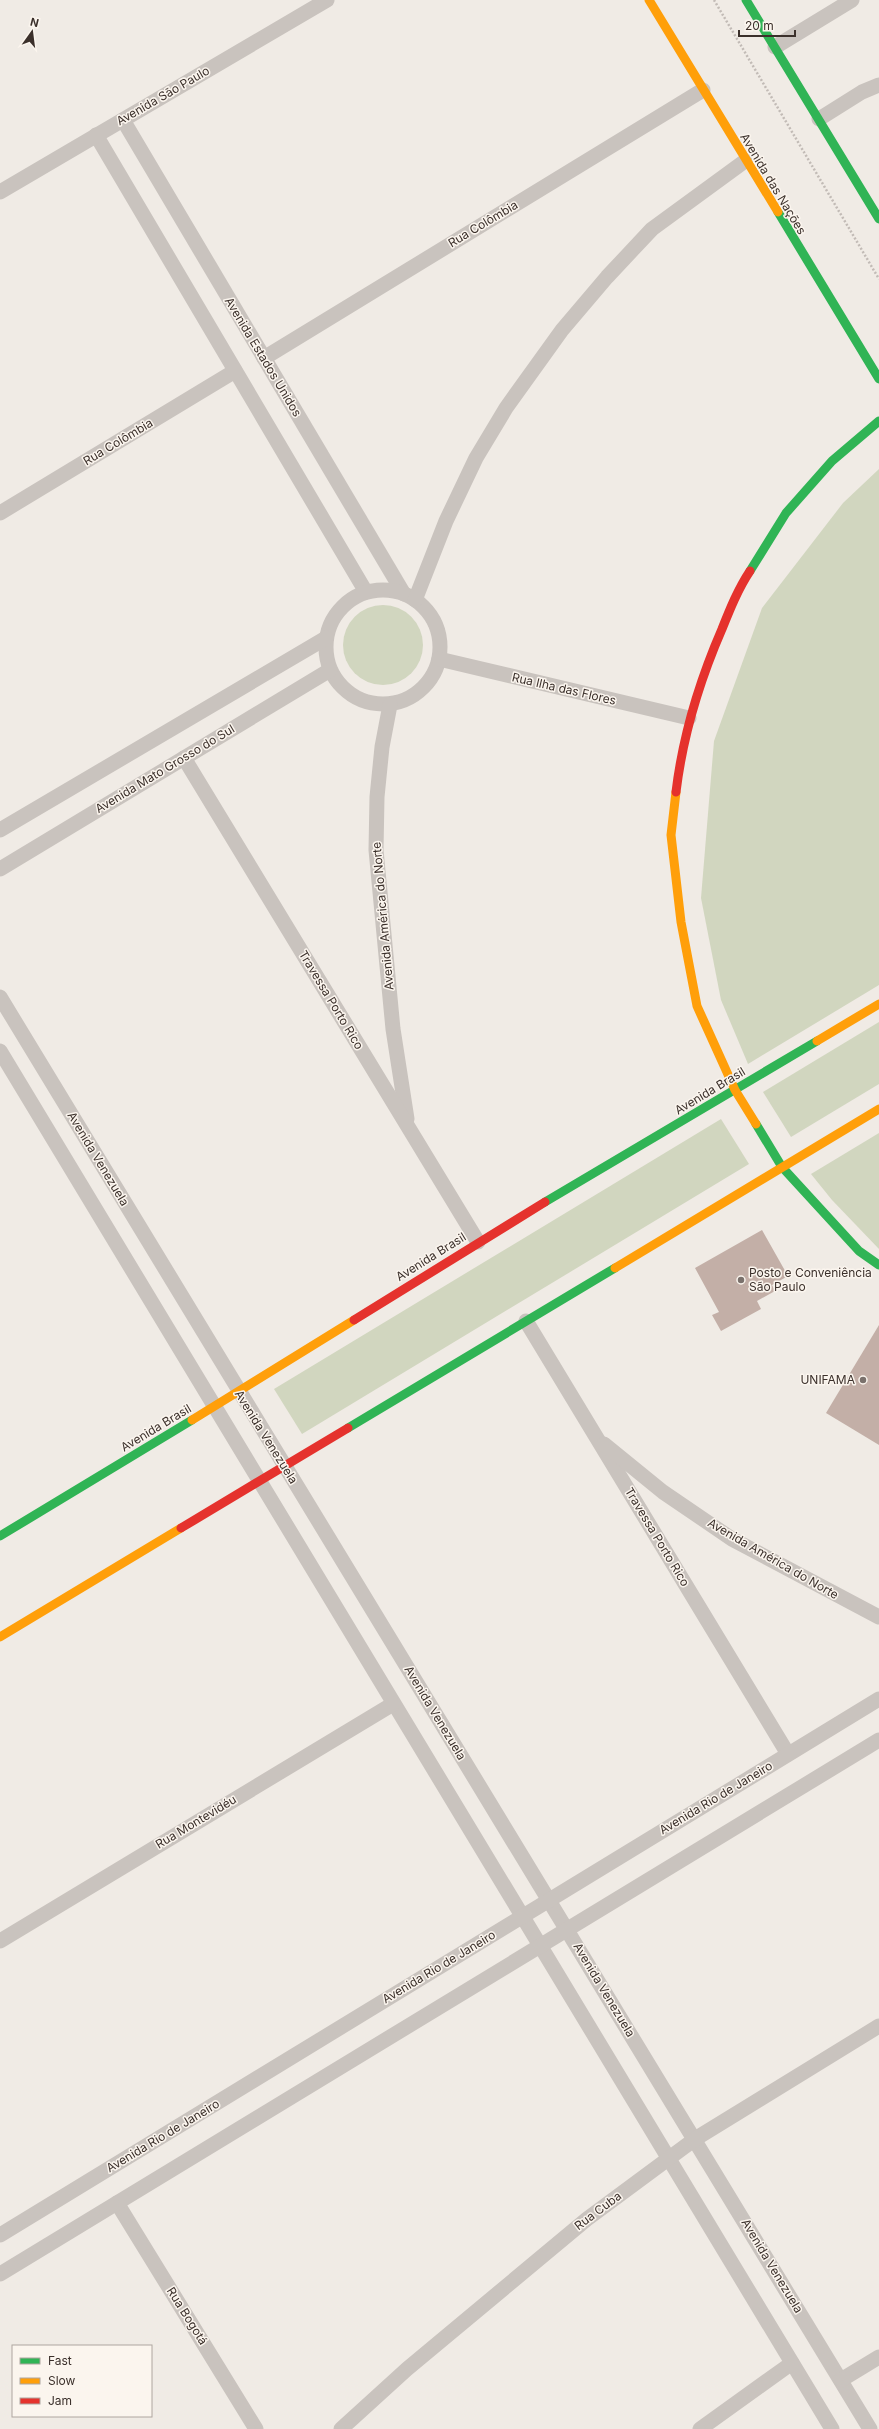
<svg xmlns="http://www.w3.org/2000/svg" width="879" height="2429" font-family="Inter,sans-serif">
	<style>
		.green { fill: #d1d6bf }
		.building { fill: #c3afa7 }
		.lines { fill: none; stroke-linecap: round; stroke-linejoin: round }
		.path { stroke: #c2bbb6; stroke-width: 2.5; stroke-dasharray: 2 2; stroke-linecap: butt }
		.street { stroke: #c9c3be; stroke-width: 15 }
		.fast { stroke: #30b455; stroke-width: 9 }
		.slow { stroke: #ff9f0a; stroke-width: 9 }
		.jam { stroke: #e5322d; stroke-width: 9 }
		.poi-dot { fill: #7a716c; stroke: #fbf5ee; stroke-width: 1.5 }
		.labels { text-anchor: middle; stroke-width: 3; stroke-linejoin: round; paint-order: stroke }
		.street-label { font-size: 12px; fill: #3b302b; stroke: #fbf5ee }
		.poi-label { font-size: 12px; fill: #3b302b; stroke: #fbf5ee; text-anchor: start }
	</style>
	<rect width="100%" height="100%" fill="#f0ebe5"/>
	<g class="green">
		<path d="M879,469V985L748,1064L721,1000L701,898L714,741L762,608L843,503Z"/>
		<circle cx="383" cy="645" r="40"/>
		<path d="M879,1022V1084L791,1137L763,1092Z"/>
		<path d="M721,1119L749,1164L302,1434L274,1389Z"/>
		<path d="M879,1133V1249L832,1200L811,1174Z"/>
	</g>
	<g class="building">
		<path d="M762,1230L788,1276L772,1285L775,1291L757,1301L761,1309L721,1331L712,1315L719,1312L695,1268Z"/>
		<path d="M879,1325V1445L826,1413Z"/>
	</g>
	<g class="lines">
		<path class="path" d="M714,0L879,279"/>
		<g class="street">
			<path d="M775,47L852,0"/>
			<path d="M819,119L862,92L879,85"/>
			<path d="M123,120L404,594"/>
			<path d="M96,135L366,592"/>
			<path d="M0,192L327,0"/>
			<path d="M264,358L703,90"/>
			<path d="M0,513L235,371"/>
			<circle cx="383" cy="647" r="57"/>
			<path d="M415,600L446,521L476,458L506,408L562,330L607,277L652,229L745,161"/>
			<path d="M439,659L689,718"/>
			<path d="M390,705L382,747L377,797L376,850L393,1029L407,1119"/>
			<path d="M184,758L478,1242"/>
			<path d="M0,830L326,638"/>
			<path d="M0,869L330,670"/>
			<path d="M0,997L870,2429"/>
			<path d="M0,1051L832,2429"/>
			<path d="M526,1321L788,1754"/>
			<path d="M604,1444L663,1492L732,1539L879,1617"/>
			<path d="M0,1941L393,1704"/>
			<path d="M117,2203L256,2429"/>
			<path d="M0,2235L879,1699"/>
			<path d="M0,2274L879,1740"/>
			<path d="M841,2380L879,2357"/>
			<path d="M341,2429L407,2369L587,2219L695,2139L879,2026"/>
			<path d="M700,2429L792,2363"/>
		</g>
		<g class="fast">
			<path d="M746,0L879,219"/>
			<path d="M778,212L879,379"/>
			<path d="M750,571L786,513L832,461L879,421"/>
			<path d="M756,1124L782,1167L859,1251L879,1265"/>
			<path d="M545,1202L817,1041"/>
			<path d="M348,1428L615,1268"/>
			<path d="M0,1536L192,1420"/>
		</g>
		<g class="slow">
			<path d="M649,0L778,212"/>
			<path d="M676,792L671,835L681,922L697,1006L735,1090L756,1124"/>
			<path d="M817,1041L879,1004"/>
			<path d="M615,1268L879,1109"/>
			<path d="M192,1420L354,1320"/>
			<path d="M0,1637L181,1528"/>
		</g>
		<g class="jam">
			<path d="M676,792C683,734 699,682 722,629C730,609 738,589 750,571"/>
			<path d="M354,1320L545,1202"/>
			<path d="M181,1528L348,1428"/>
		</g>
	</g>
	<g class="poi-dot">
		<circle cx="741" cy="1280" r="4"/>
		<circle cx="863" cy="1380" r="4"/>
	</g>
	<g class="labels">
		<g class="street-label">
			<text transform="translate(163 96) rotate(-30)" y="4">Avenida São Paulo</text>
			<text transform="translate(773 184) rotate(59)" y="4">Avenida das Nações</text>
			<text transform="translate(483 224) rotate(-31)" y="4">Rua Colômbia</text>
			<text transform="translate(263 357) rotate(59)" y="4">Avenida Estados Unidos</text>
			<text transform="translate(118 442) rotate(-31)" y="4">Rua Colômbia</text>
			<text transform="translate(564 689) rotate(13)" y="4">Rua llha das Flores</text>
			<text transform="translate(165 769) rotate(-31)" y="4">Avenida Mato Grosso do Sul</text>
			<text transform="translate(383 916) rotate(-95)" y="4">Avenida América do Norte</text>
			<text transform="translate(331 1000) rotate(59)" y="4">Travessa Porto Rico</text>
			<text transform="translate(710 1091) rotate(-31)" y="4">Avenida Brasil</text>
			<text transform="translate(98 1159) rotate(59)" y="4">Avenida Venezuela</text>
			<text transform="translate(431 1257) rotate(-32)" y="4">Avenida Brasil</text>
			<text transform="translate(156 1428) rotate(-31)" y="4">Avenida Brasil</text>
			<text transform="translate(266 1437) rotate(58)" y="4">Avenida Venezuela</text>
			<text transform="translate(657 1537) rotate(59)" y="4">Travessa Porto Rico</text>
			<text transform="translate(773 1559) rotate(30)" y="4">Avenida América do Norte</text>
			<text transform="translate(435 1713) rotate(59)" y="4">Avenida Venezuela</text>
			<text transform="translate(716 1798) rotate(-31)" y="4">Avenida Rio de Janeiro</text>
			<text transform="translate(196 1822) rotate(-31)" y="4">Rua Montevidéu</text>
			<text transform="translate(439 1967) rotate(-31)" y="4">Avenida Rio de Janeiro</text>
			<text transform="translate(604 1990) rotate(59)" y="4">Avenida Venezuela</text>
			<text transform="translate(163 2136) rotate(-31)" y="4">Avenida Rio de Janeiro</text>
			<text transform="translate(598 2211) rotate(-37)" y="4">Rua Cuba</text>
			<text transform="translate(772 2266) rotate(59)" y="4">Avenida Venezuela</text>
			<text transform="translate(187 2316) rotate(58)" y="4">Rua Bogotá</text>
		</g>
		<g class="poi-label">
			<text x="749" y="1277">Posto e Conveniência<tspan x="749" dy="14">São Paulo</tspan></text>
			<text x="855" y="1384" text-anchor="end">UNIFAMA</text>
		</g>
	</g>
	<rect x="12" y="2345" width="140" height="72" fill="#fbf5ee" stroke="#aea6a0"/>
	<rect x="20" y="2358" width="20" height="6" fill="#30b455" stroke="#aea6a0"/>
	<text x="48" y="2365" font-size="12" fill="#3b302b">Fast</text>
	<rect x="20" y="2378" width="20" height="6" fill="#ff9f0a" stroke="#aea6a0"/>
	<text x="48" y="2385" font-size="12" fill="#3b302b">Slow</text>
	<rect x="20" y="2398" width="20" height="6" fill="#e5322d" stroke="#aea6a0"/>
	<text x="48" y="2405" font-size="12" fill="#3b302b">Jam</text>
	<g transform="translate(32 32) rotate(14)" stroke="#fbf5ee" stroke-width="3" paint-order="stroke">
	<path d="M0-3L7 15L0 10L-7 15Z" fill="#3b302b"/>
	<text y="-6" font-size="11" font-weight="bold" text-anchor="middle" fill="#3b302b">N</text>
	</g>
	<path d="M739 30v6h56v-6" fill="none" stroke="#3b302b" stroke-width="2"/>
	<text x="745" y="30" font-size="12" fill="#3b302b" stroke="#fbf5ee" stroke-width="3" paint-order="stroke">20 m</text>
</svg>
